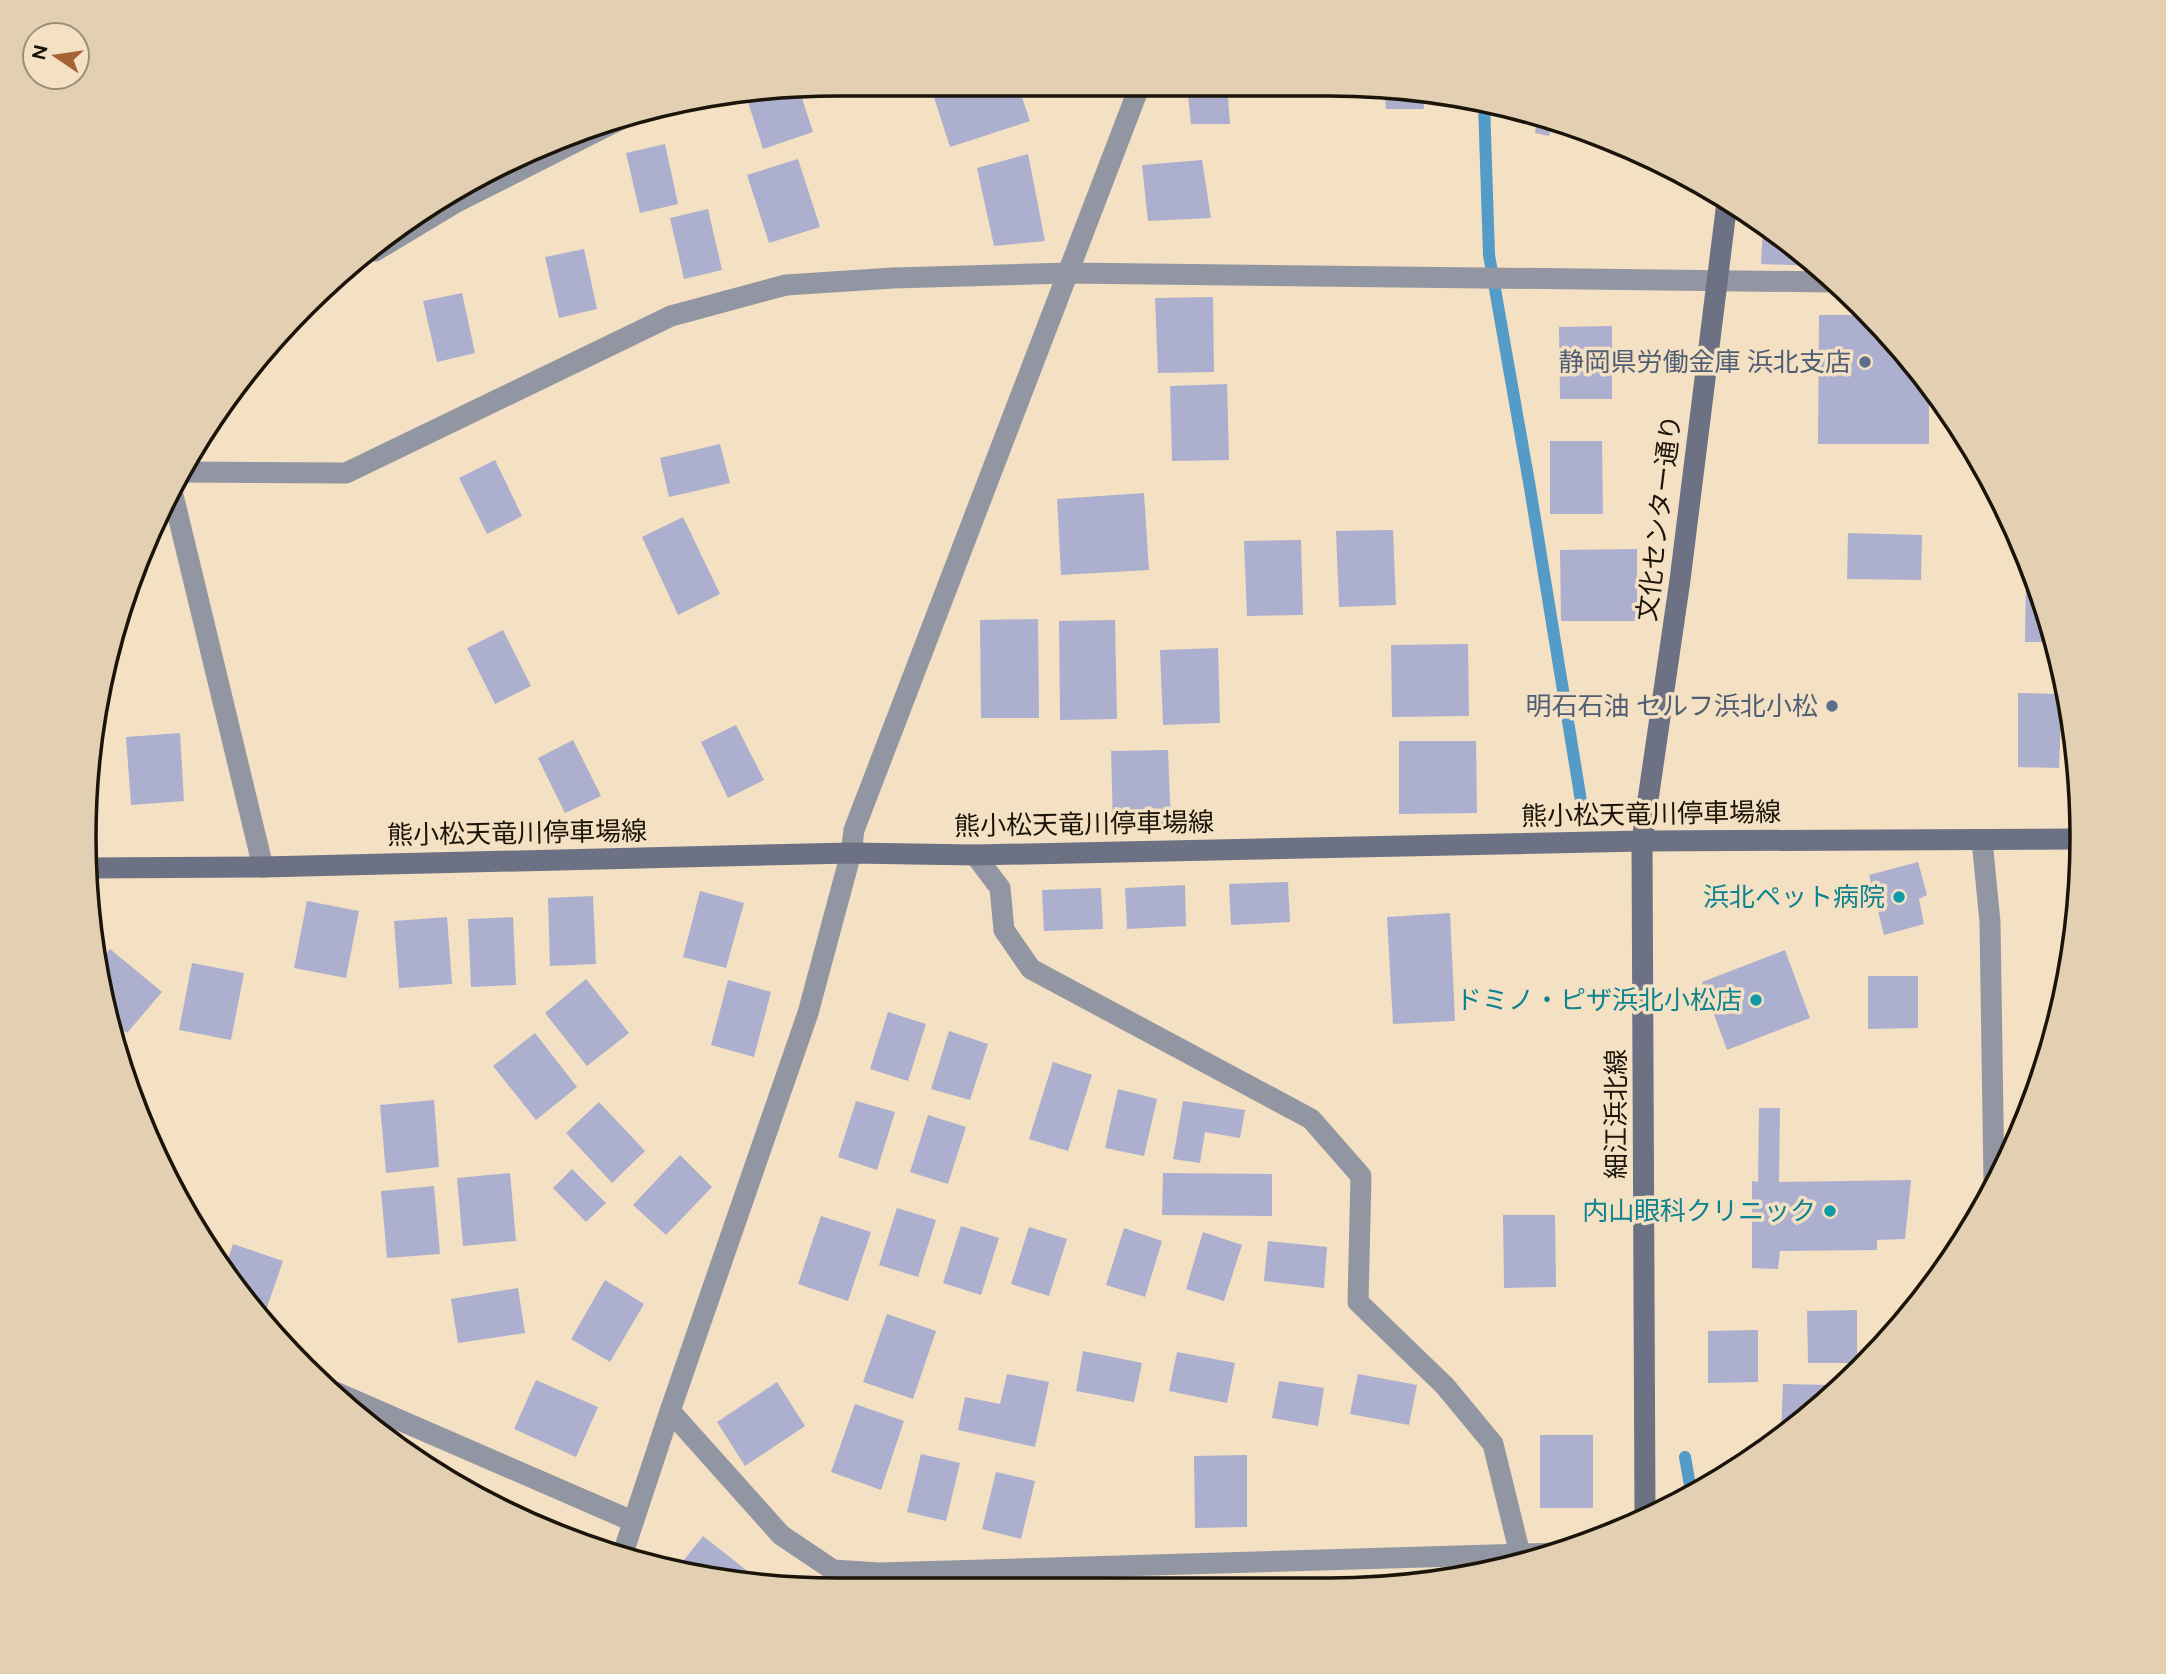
<svg xmlns="http://www.w3.org/2000/svg" width="2166" height="1674" font-family="Figtree,'Noto Sans JP',sans-serif">
	<style>
		.lines { fill: none; stroke-linecap: round; stroke-linejoin: round }
		.stream { stroke: #549bc8; stroke-width: 12 }
		.building { fill: #adafce }
		.street { stroke: #9296a3; stroke-width: 21 }
		.secondary { stroke: #6c7184; stroke-width: 21 }
		.service-dot { fill: #5c6f8a; stroke: #f4e0c2; stroke-width: 2.5 }
		.culture-dot { fill: #0f9aa8; stroke: #f4e0c2; stroke-width: 2.5 }
		.labels { text-anchor: middle; stroke-width: 7; stroke-linejoin: round; paint-order: stroke }
		.service-label { font-size: 26px; fill: #4e5e75; stroke: #f4e0c2; text-anchor: end }
		.street-label { font-size: 26px; fill: #1a1409; stroke: #f4e0c2 }
		.culture-label { font-size: 26px; fill: #0d838f; stroke: #f4e0c2; text-anchor: end }
		.rim { fill: none; stroke: #1a1409; stroke-width: 3.5 }
	</style>
	<rect width="100%" height="100%" fill="#f4e0c2"/>
	<g class="lines">
		<g class="stream">
			<path d="M1484,103L1489,255L1530,488L1582,807"/>
			<path d="M1685,1457L1691,1491"/>
		</g>
	</g>
	<g class="building">
		<path d="M941,84L1018,85L1030,121L950,147L931,88Z"/>
		<path d="M1187,85H1227L1230,124H1191Z"/>
		<path d="M1384,87L1423,93L1424,109H1386Z"/>
		<path d="M799,89L813,132L763,149L746,96Z"/>
		<path d="M1538,115L1552,120L1549,136L1535,133Z"/>
		<path d="M665,144L678,204L640,213L626,153Z"/>
		<path d="M1028,154L1045,241L994,246L977,168Z"/>
		<path d="M798,159L820,227L769,243L747,175Z"/>
		<path d="M1202,160L1211,218L1148,221L1142,165Z"/>
		<path d="M708,209L722,270L684,279L670,218Z"/>
		<path d="M1763,225L1787,239L1816,266L1761,264Z"/>
		<path d="M584,249L597,309L559,318L545,257Z"/>
		<path d="M462,293L475,353L437,362L423,301Z"/>
		<path d="M1213,297L1214,372L1158,373L1155,298Z"/>
		<path d="M1819,315H1868L1895,340L1929,385V444H1818Z"/>
		<path d="M1612,326V399H1560L1559,327Z"/>
		<path d="M1227,384L1229,460L1172,461L1170,386Z"/>
		<path d="M1550,441H1602L1603,514H1550Z"/>
		<path d="M720,444L730,483L669,497L660,458Z"/>
		<path d="M495,460L522,516L487,534L459,478Z"/>
		<path d="M1144,493L1149,570L1061,575L1057,499Z"/>
		<path d="M683,517L720,594L678,615L642,537Z"/>
		<path d="M1393,530L1396,605L1339,607L1336,531Z"/>
		<path d="M1848,533L1922,535L1921,580L1847,579Z"/>
		<path d="M1301,540L1303,615L1247,616L1244,541Z"/>
		<path d="M1637,549V621H1561L1560,550Z"/>
		<path d="M2026,568H2030L2053,642H2025Z"/>
		<path d="M1038,619L1039,718H981L980,620Z"/>
		<path d="M1115,620L1117,719L1060,720L1059,621Z"/>
		<path d="M503,630L531,686L495,704L467,648Z"/>
		<path d="M1468,644L1469,716L1392,717L1391,645Z"/>
		<path d="M1218,648L1220,723L1163,725L1160,650Z"/>
		<path d="M2018,693L2062,694L2059,768L2018,767Z"/>
		<path d="M736,725L764,780L728,798L701,742Z"/>
		<path d="M180,733L184,801L131,805L126,737Z"/>
		<path d="M573,740L601,796L565,813L538,758Z"/>
		<path d="M1399,741H1476L1477,813L1399,814Z"/>
		<path d="M1168,750L1171,825L1113,826L1111,751Z"/>
		<path d="M1918,862L1927,895L1919,899L1924,924L1884,935L1869,875Z"/>
		<path d="M1288,882L1290,922L1231,925L1229,884Z"/>
		<path d="M1185,885L1186,926L1127,929L1125,888Z"/>
		<path d="M1101,888L1103,929L1044,931L1042,890Z"/>
		<path d="M700,891L744,903L726,968L683,957Z"/>
		<path d="M593,896L596,964L550,966L548,898Z"/>
		<path d="M307,901L359,911L346,978L294,968Z"/>
		<path d="M1450,913L1455,1021L1393,1024L1387,917Z"/>
		<path d="M447,917L452,984L399,988L394,921Z"/>
		<path d="M513,917L516,985L471,987L468,919Z"/>
		<path d="M110,949L162,992L127,1033L107,1016L98,984L97,965Z"/>
		<path d="M1785,950L1810,1018L1727,1050L1702,982Z"/>
		<path d="M192,963L244,973L231,1040L179,1030Z"/>
		<path d="M1868,976H1918V1028L1868,1029Z"/>
		<path d="M586,979L629,1033L587,1066L545,1013Z"/>
		<path d="M728,980L771,992L754,1057L711,1045Z"/>
		<path d="M888,1012L926,1024L908,1081L870,1069Z"/>
		<path d="M949,1031L988,1044L970,1100L931,1089Z"/>
		<path d="M535,1033L577,1087L536,1120L493,1066Z"/>
		<path d="M1053,1062L1092,1075L1068,1151L1029,1139Z"/>
		<path d="M1118,1089L1157,1099L1144,1156L1105,1148Z"/>
		<path d="M434,1100L439,1167L386,1173L380,1105Z"/>
		<path d="M856,1101L895,1112L877,1170L838,1157Z"/>
		<path d="M1183,1101L1245,1110L1240,1138L1205,1132L1200,1163L1173,1159Z"/>
		<path d="M599,1102L645,1151L612,1183L566,1133Z"/>
		<path d="M1759,1108H1780L1779,1182L1911,1180L1905,1239L1877,1240V1250L1780,1251L1778,1269L1752,1268V1181L1758,1182Z"/>
		<path d="M928,1115L966,1127L948,1184L910,1172Z"/>
		<path d="M680,1155L712,1187L666,1235L633,1205Z"/>
		<path d="M572,1169L606,1203L586,1222L553,1188Z"/>
		<path d="M510,1173L516,1241L463,1246L457,1178Z"/>
		<path d="M1163,1173L1272,1174V1216L1162,1215Z"/>
		<path d="M434,1186L440,1254L387,1258L381,1191Z"/>
		<path d="M897,1208L936,1220L918,1277L879,1265Z"/>
		<path d="M1503,1215H1555L1556,1287L1504,1288Z"/>
		<path d="M821,1216L871,1232L848,1301L798,1284Z"/>
		<path d="M961,1226L999,1238L981,1295L943,1283Z"/>
		<path d="M1029,1227L1067,1239L1049,1296L1011,1284Z"/>
		<path d="M1124,1228L1162,1241L1145,1297L1106,1285Z"/>
		<path d="M1203,1232L1242,1245L1224,1301L1186,1289Z"/>
		<path d="M1268,1241L1327,1247L1324,1288L1264,1281Z"/>
		<path d="M233,1244L283,1261L263,1319L224,1271Z"/>
		<path d="M605,1280L644,1304L610,1362L571,1339Z"/>
		<path d="M518,1288L525,1333L458,1343L451,1299Z"/>
		<path d="M1857,1310V1363H1808L1807,1311Z"/>
		<path d="M887,1314L936,1331L913,1399L863,1382Z"/>
		<path d="M1758,1330V1382L1708,1383V1331Z"/>
		<path d="M1083,1351L1142,1363L1134,1402L1076,1391Z"/>
		<path d="M1177,1352L1235,1363L1227,1403L1169,1391Z"/>
		<path d="M1007,1374L1049,1382L1035,1447L958,1430L965,1397L1000,1404Z"/>
		<path d="M1358,1374L1417,1385L1409,1425L1350,1414Z"/>
		<path d="M536,1380L598,1407L576,1457L514,1429Z"/>
		<path d="M1279,1381L1324,1388L1318,1426L1272,1418Z"/>
		<path d="M777,1382L805,1426L745,1466L717,1422Z"/>
		<path d="M1783,1384L1831,1385V1394L1781,1435Z"/>
		<path d="M855,1404L904,1421L881,1490L831,1472Z"/>
		<rect x="1540" y="1435" width="53" height="73"/>
		<path d="M921,1454L960,1463L946,1521L907,1512Z"/>
		<path d="M1247,1455V1527L1195,1528L1194,1456Z"/>
		<path d="M996,1472L1035,1481L1021,1539L982,1529Z"/>
		<path d="M703,1536L755,1577L750,1584L738,1583L677,1569Z"/>
	</g>
	<g class="lines">
		<g class="street">
			<path d="M375,251L455,203L635,112"/>
			<path d="M180,472L346,473L671,316L786,285L893,278L1068,273L1832,282"/>
			<path d="M172,491L263,867"/>
			<path d="M1982,840L1990,922L1994,1183"/>
			<path d="M975,855L1000,888L1004,930L1031,969L1311,1119L1361,1176L1358,1302L1445,1386L1493,1444L1520,1554"/>
			<path d="M328,1389L632,1521"/>
			<path d="M670,1411L781,1535L833,1570L879,1573L1557,1553"/>
			<path d="M622,1556L670,1411L808,1013L851,853L854,830L1140,85"/>
		</g>
		<g class="secondary">
			<path d="M87,868L263,867L851,853L975,855L1642,841L2082,839"/>
			<path d="M1645,1514L1642,841L1680,580L1727,202"/>
		</g>
	</g>
	<g class="service-dot">
		<circle cx="1865" cy="362" r="7"/>
		<circle cx="1832" cy="706" r="7"/>
	</g>
	<g class="culture-dot">
		<circle cx="1899" cy="897" r="7"/>
		<circle cx="1756" cy="1000" r="7"/>
		<circle cx="1830" cy="1211" r="7"/>
	</g>
	<g class="labels">
		<g class="service-label">
			<text x="1851" y="371">静岡県労働金庫 浜北支店</text>
			<text x="1818" y="715">明石石油 セルフ浜北小松</text>
		</g>
		<g class="street-label">
			<text transform="translate(1659 518) rotate(-83)" y="9">文化センター通り</text>
			<text transform="translate(1651 814) rotate(-1)" y="9">熊小松天竜川停車場線</text>
			<text transform="translate(1084 824) rotate(-1)" y="9">熊小松天竜川停車場線</text>
			<text transform="translate(517 833) rotate(-1)" y="9">熊小松天竜川停車場線</text>
			<text transform="translate(1616 1114) rotate(-90)" y="9">細江浜北線</text>
		</g>
		<g class="culture-label">
			<text x="1885" y="906">浜北ペット病院</text>
			<text x="1742" y="1009">ドミノ・ピザ浜北小松店</text>
			<text x="1816" y="1220">内山眼科クリニック</text>
		</g>
	</g>
	<path d="M0 0H2166V1674H0ZM837 96H1329A741 741 0 0 1 2070 837V837A741 741 0 0 1 1329 1578H837A741 741 0 0 1 96 837V837A741 741 0 0 1 837 96Z" fill="#e3d0b3" fill-rule="evenodd"/>
	<path class="rim" d="M837 96H1329A741 741 0 0 1 2070 837V837A741 741 0 0 1 1329 1578H837A741 741 0 0 1 96 837V837A741 741 0 0 1 837 96Z"/>
	<g transform="translate(56 56) rotate(283)"><circle r="33" fill="#f4e0c2" stroke="#9d8e78" stroke-width="2"/>
	<path d="M0-5L12 26L0 18L-12 26Z" fill="#a66232"/>
	<text y="-10" font-size="19" font-weight="bold" text-anchor="middle" fill="#1a1409">N</text>
	</g>
</svg>
